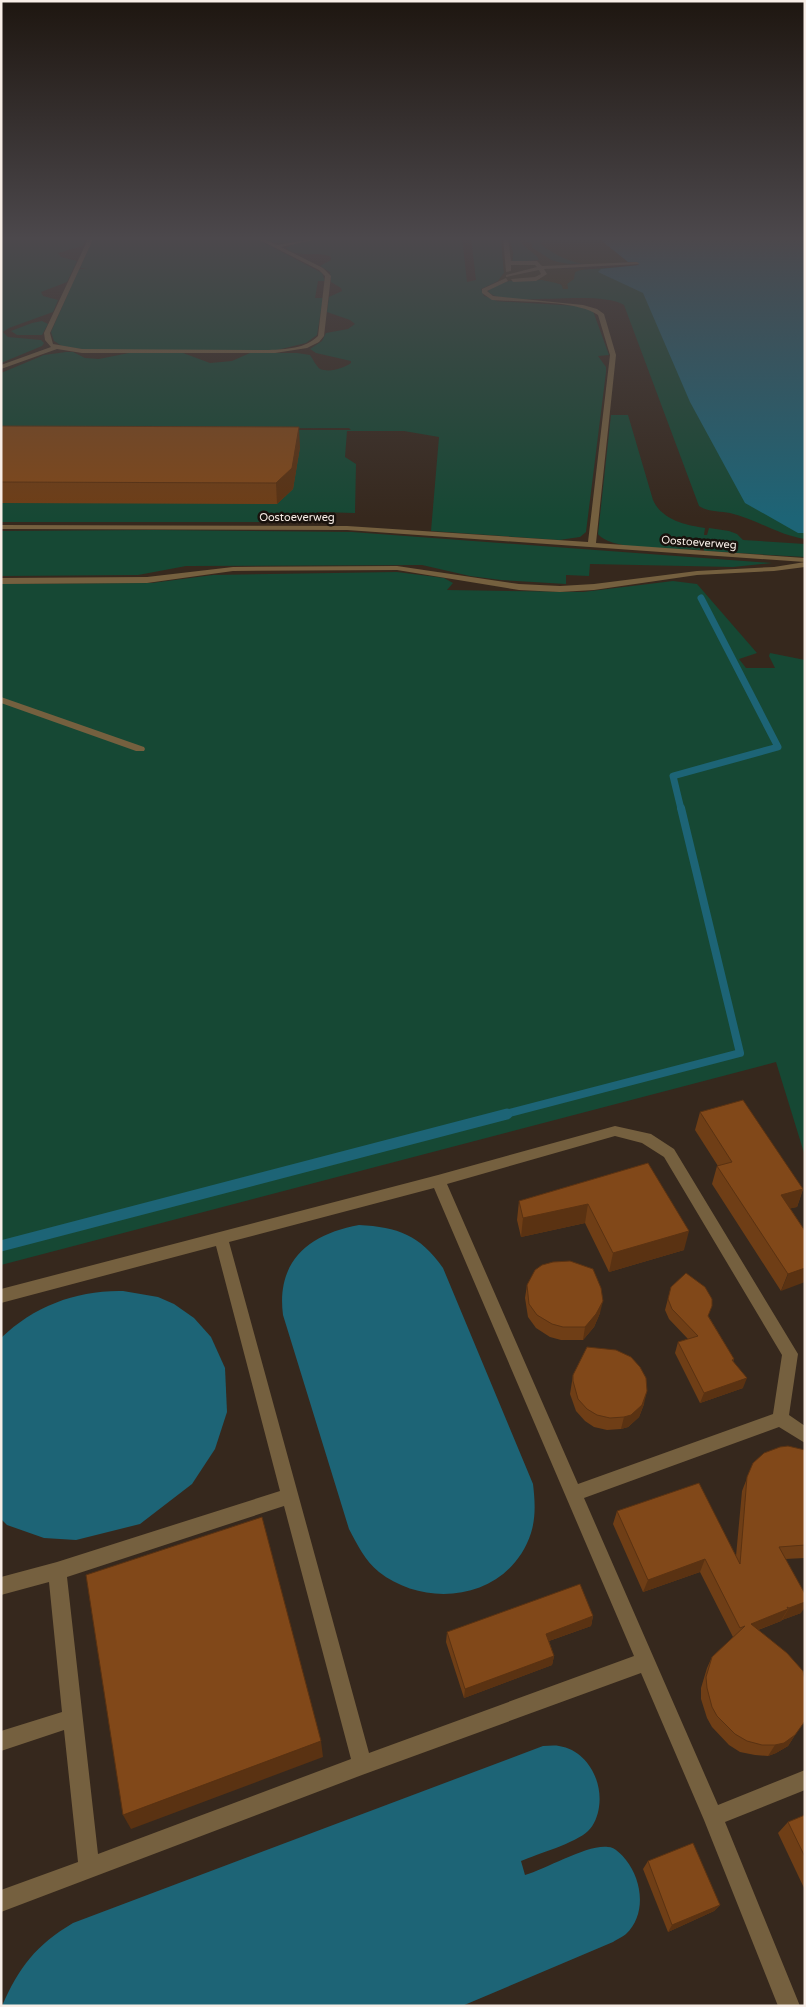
<svg xmlns="http://www.w3.org/2000/svg" width="806" height="2007" font-family="'Varela Round',sans-serif">
	<style>
		.green { fill: #164834 }
		.sand { fill: #3b3212 }
		.water { fill: #1d6476 }
		.lines { fill: none; stroke-linecap: round; stroke-linejoin: round }
		.stream-far2 { stroke: #1d6476; stroke-width: 7 }
		.stream-far1 { stroke: #1d6476; stroke-width: 8 }
		.stream { stroke: #1d6476; stroke-width: 11 }
		.lane { fill: #75603f; fill-rule: evenodd }
		.street { fill: #75603f; fill-rule: evenodd }
		.wall { fill: #6f3e16 }
		.shaded-wall { fill: #5a3212 }
		.building { fill: #814819; stroke: #5a3212 }
		.labels { text-anchor: middle; stroke-width: 5; stroke-linejoin: round; paint-order: stroke }
		.far-street-label { font-size: 11px; fill: #f8eee7; stroke: #19120d }
	</style>
	<rect width="100%" height="100%" fill="#36281d"/>
	<g class="green">
		<path d="M1,237H88L82,246L58,253L61,257L77,261L67,282L41,292L43,296L58,300L53,312L9,328L3,332L8,337L41,340L44,343L42,346L1,363Z"/>
		<path d="M94,237H253L322,273L325,281H318L315,298H323L317,335L306,343L277,350H88L62,346L54,341L51,332L79,269H89L80,268Z"/>
		<path d="M270,237H320C303,240 282,248 266,240Z"/>
		<path d="M330,237H462L467,282L476,280L471,237H501L504,273L498,281L481,289L484,296L498,300L494,301L577,306L593,311L609,355L598,356L606,367V372L586,532L580,537L559,540L431,531L439,437L404,431H347L345,457L356,464L355,513L319,512L296,520L275,522H1V430H351L349,428L1,429V373L44,355L66,352H73L85,358L99,359L129,353H183L210,363L232,361L250,353H297L310,355C313,359 316,366 320,369C330,373 344,368 351,363V361L316,353L310,349L322,341L326,333L348,329L355,324L350,320L327,312L329,297L342,291L341,288L331,282L330,272L320,266L331,260V257C318,250 297,259 286,248L293,244Z"/>
		<path d="M508,237H518C524,250 536,251 539,260L512,262L513,252Z"/>
		<path d="M527,237H547L540,243L627,262L597,237L635,262L563,264L549,259L531,247L533,244L527,242Z"/>
		<path d="M639,266L798,533H805V539C778,535 756,519 730,513C720,511 708,512 699,506L624,305C596,288 501,310 488,291C506,275 548,276 568,288L567,284L577,270Z"/>
		<path d="M42,321L48,324L42,335H17L11,331L32,323Z"/>
		<path d="M611,415H628L653,500C662,520 685,525 705,528L704,535H707L709,528L729,531L737,534L743,540L805,544V557L704,551L705,540H702L700,550C678,549 611,551 598,534Z"/>
		<path d="M154,530L352,532L772,563L733,567L590,564L589,576L566,575V584L501,580L470,576L422,565L186,566L138,575L1,576V531Z"/>
		<path d="M397,572L444,578L453,583L447,590L583,592L673,581L697,584L757,653L739,659L746,668H775L769,656L770,653L805,660V1156L776,1062L1,1265V584L152,583L213,575Z"/>
	</g>
	<g class="sand">
		<path d="M501,237H508L513,252L512,262H533L539,260C536,252 524,250 518,237H527V242L533,245L531,247L553,261L574,265H560L562,269L586,268L575,272L574,279L567,284L568,289H563L561,284L542,280L498,281L504,273Z"/>
		<path d="M547,237H597L628,262C613,263 594,266 579,263C567,261 549,252 540,243Z"/>
	</g>
	<g class="water">
		<path d="M597,237H805V533H798L745,503L690,402L643,293L598,272L601,269L639,265L635,262H628Z"/>
		<path d="M359,1225C398,1227 420,1235 443,1268L533,1484C535,1501 536,1517 531,1533C510,1598 429,1611 379,1572C365,1561 357,1544 349,1529L283,1315C276,1261 309,1234 359,1225Z"/>
		<path d="M123,1291L158,1297L174,1304L194,1318L211,1337L225,1368L227,1412L215,1449L192,1484L140,1524L76,1540L44,1538L7,1525L1,1519V1338C34,1306 77,1290 123,1291Z"/>
		<path d="M543,1746C548,1746 554,1745 559,1746C587,1750 603,1781 599,1807C598,1815 594,1826 588,1831C576,1843 537,1854 521,1861L525,1875C546,1869 588,1844 608,1847C615,1847 622,1855 626,1860C642,1880 647,1914 626,1934C623,1937 617,1939 613,1942L462,2006H2C19,1967 36,1945 73,1923Z"/>
	</g>
	<g class="lines">
		<path class="stream-far2" d="M681,809L673,776L778,747L701,598"/>
		<path class="stream-far1" d="M502,1115L740,1053L681,808"/>
		<path class="stream" d="M1,1246L507,1114"/>
		<g class="lane">
			<path d="M89,237H94L50,333L53,344L82,349L269,350C286,349 305,349 318,336L325,276L319,270L254,237H260L277,245L327,237L281,247L323,268L331,276L324,336L319,342L307,348L275,353H82L57,349L1,369V365L51,347L45,340L44,333Z"/>
			<path d="M503,237H508L511,261H537L542,266L637,262L640,264L544,269L547,274L536,281L513,282L511,279L535,277L541,274L539,270L506,277V275L537,267L535,265H511V271L506,272Z"/>
			<path d="M805,562V567L774,571L697,575L594,590L560,592L519,590L397,570L233,571L147,583L1,584V578L147,577L233,567L397,566L519,584L560,586L594,584L697,571L774,567Z"/>
			<path d="M1,697L144,747L145,749L144,751H136L1,703Z"/>
			<path d="M615,1126L651,1134L674,1149L798,1354L789,1415L805,1426V1443L779,1427L584,1498L718,1805L805,1770V1790L725,1822L800,2006H778L704,1820L641,1673L362,1775L1,1912V1890L78,1862L64,1730L1,1751V1731L62,1712L49,1582L1,1595V1577L57,1562L280,1491L216,1246L1,1303V1289L438,1175ZM615,1136L642,1143L664,1157L782,1355L773,1414L578,1484L447,1184ZM434,1188L634,1656L369,1753L229,1242ZM284,1506L351,1759L98,1854L67,1577Z"/>
		</g>
		<path class="street" d="M506,278L508,281L487,291L493,296L583,305L597,309L604,314L616,355L596,543L805,558V562L347,530L1,529V525L347,526L588,542L610,355L598,315C576,300 519,302 492,300L482,293V289Z"/>
	</g>
	<g class="wall">
		<path d="M1,426L300,447L293,489L277,504L1,503Z"/>
		<path d="M700,1112L803,1189L797,1207L790,1208L805,1231L781,1291L712,1184L717,1166H718L695,1130Z"/>
		<path d="M648,1163L684,1250L609,1272L585,1223L521,1237L517,1220L519,1201Z"/>
		<path d="M527,1285L600,1313L594,1327L583,1340H561L550,1337L536,1328L528,1317L525,1298Z"/>
		<path d="M671,1287L709,1317L734,1359L733,1362L743,1388L700,1403L675,1353L678,1342L688,1339L669,1319L665,1310Z"/>
		<path d="M573,1375L644,1404L639,1417L628,1427L621,1429L607,1430L594,1427L585,1421L576,1411L570,1394Z"/>
		<path d="M805,1450V1558L785,1559L801,1613L782,1620L781,1621L758,1630L795,1735L788,1746L776,1753L768,1756L755,1755L740,1752L729,1745L712,1727L707,1718L701,1699V1688L707,1668L712,1657L733,1637L700,1572L643,1592L613,1524L617,1511L736,1556L742,1491L753,1463Z"/>
		<path d="M593,1616L591,1626L549,1641L554,1656L552,1665L464,1698L446,1642L447,1632Z"/>
		<path d="M805,1815V1890L778,1833L788,1822Z"/>
		<path d="M648,1861L720,1905L714,1911L668,1932L643,1869Z"/>
	</g>
	<g class="shaded-wall">
		<path d="M299,427L300,447L293,489L277,504L276,483Z"/>
		<path d="M803,1189L797,1207L775,1212L781,1195Z"/>
		<path d="M588,1204L585,1223L521,1237L523,1218Z"/>
		<path d="M689,1231L684,1250L609,1272L613,1253Z"/>
		<path d="M805,1268V1282L781,1291L788,1274Z"/>
		<path d="M603,1301L600,1313L594,1327L583,1340L585,1327Z"/>
		<path d="M747,1378L743,1388L700,1403L704,1393Z"/>
		<path d="M647,1391L644,1404L639,1417L628,1427L621,1429L624,1417Z"/>
		<path d="M705,1559L700,1572L643,1592L648,1580Z"/>
		<path d="M805,1602V1607L801,1613L782,1620L789,1608Z"/>
		<path d="M788,1609L781,1621L744,1635L751,1624Z"/>
		<path d="M593,1616L591,1626L543,1643L546,1634Z"/>
		<path d="M554,1656L552,1665L464,1698L465,1689Z"/>
		<path d="M795,1735L788,1746L776,1753L768,1756L775,1745Z"/>
		<path d="M321,1741L323,1757L131,1829L123,1815Z"/>
		<path d="M720,1905L714,1911L668,1932L672,1925Z"/>
	</g>
	<g class="building">
		<path d="M1,426L299,427L292,468L276,483L1,482Z"/>
		<path d="M743,1100L803,1189L781,1195L805,1231V1268L788,1274L717,1166L732,1162L700,1112Z"/>
		<path d="M648,1163L689,1231L613,1253L588,1204L523,1218L519,1201Z"/>
		<path d="M570,1261L593,1269L601,1288L603,1301L596,1314L585,1327H563L552,1324L537,1315L529,1304L527,1285L535,1270L542,1265L553,1262Z"/>
		<path d="M686,1273L705,1287L712,1299V1306L708,1316L734,1359L732,1360L747,1378L704,1393L678,1342L698,1336L672,1309L668,1299L671,1287Z"/>
		<path d="M587,1347L616,1350L631,1357L640,1367L646,1378L647,1391L642,1405L631,1415L624,1417L610,1418L597,1415L587,1409L578,1399L573,1381V1375Z"/>
		<path d="M788,1446L805,1450V1545L779,1547L805,1594V1602L789,1608L787,1607L788,1609L751,1624L787,1653L803,1671L805,1680V1721L795,1735L784,1743L775,1745H762L747,1741L735,1734L717,1716L712,1707L707,1688L706,1677L712,1657L745,1626L740,1628L705,1559L648,1580L617,1511L699,1483L740,1564L747,1477L753,1463L764,1453L780,1447Z"/>
		<path d="M262,1517L321,1741L123,1815L86,1575Z"/>
		<path d="M580,1584L593,1616L546,1634L554,1656L465,1689L447,1632Z"/>
		<path d="M805,1815V1857L788,1822Z"/>
		<path d="M693,1843L720,1905L672,1925L648,1861Z"/>
	</g>
	<linearGradient id="sky" x2="0" y2="1"><stop stop-color="#1e1610"/><stop offset="0.46" stop-color="#4c484c"/><stop offset="1" stop-color="#4c484c" stop-opacity="0"/></linearGradient>
	<rect width="806" height="518" fill="url(#sky)"/>
	<g class="labels">
		<g class="far-street-label">
			<text x="297" y="521">Oostoeverweg</text>
			<text transform="translate(699 542) rotate(4)" y="4">Oostoeverweg</text>
		</g>
	</g>
	<rect width="806" height="2007" fill="none" stroke="#f8eee7" stroke-width="5"/>
</svg>
